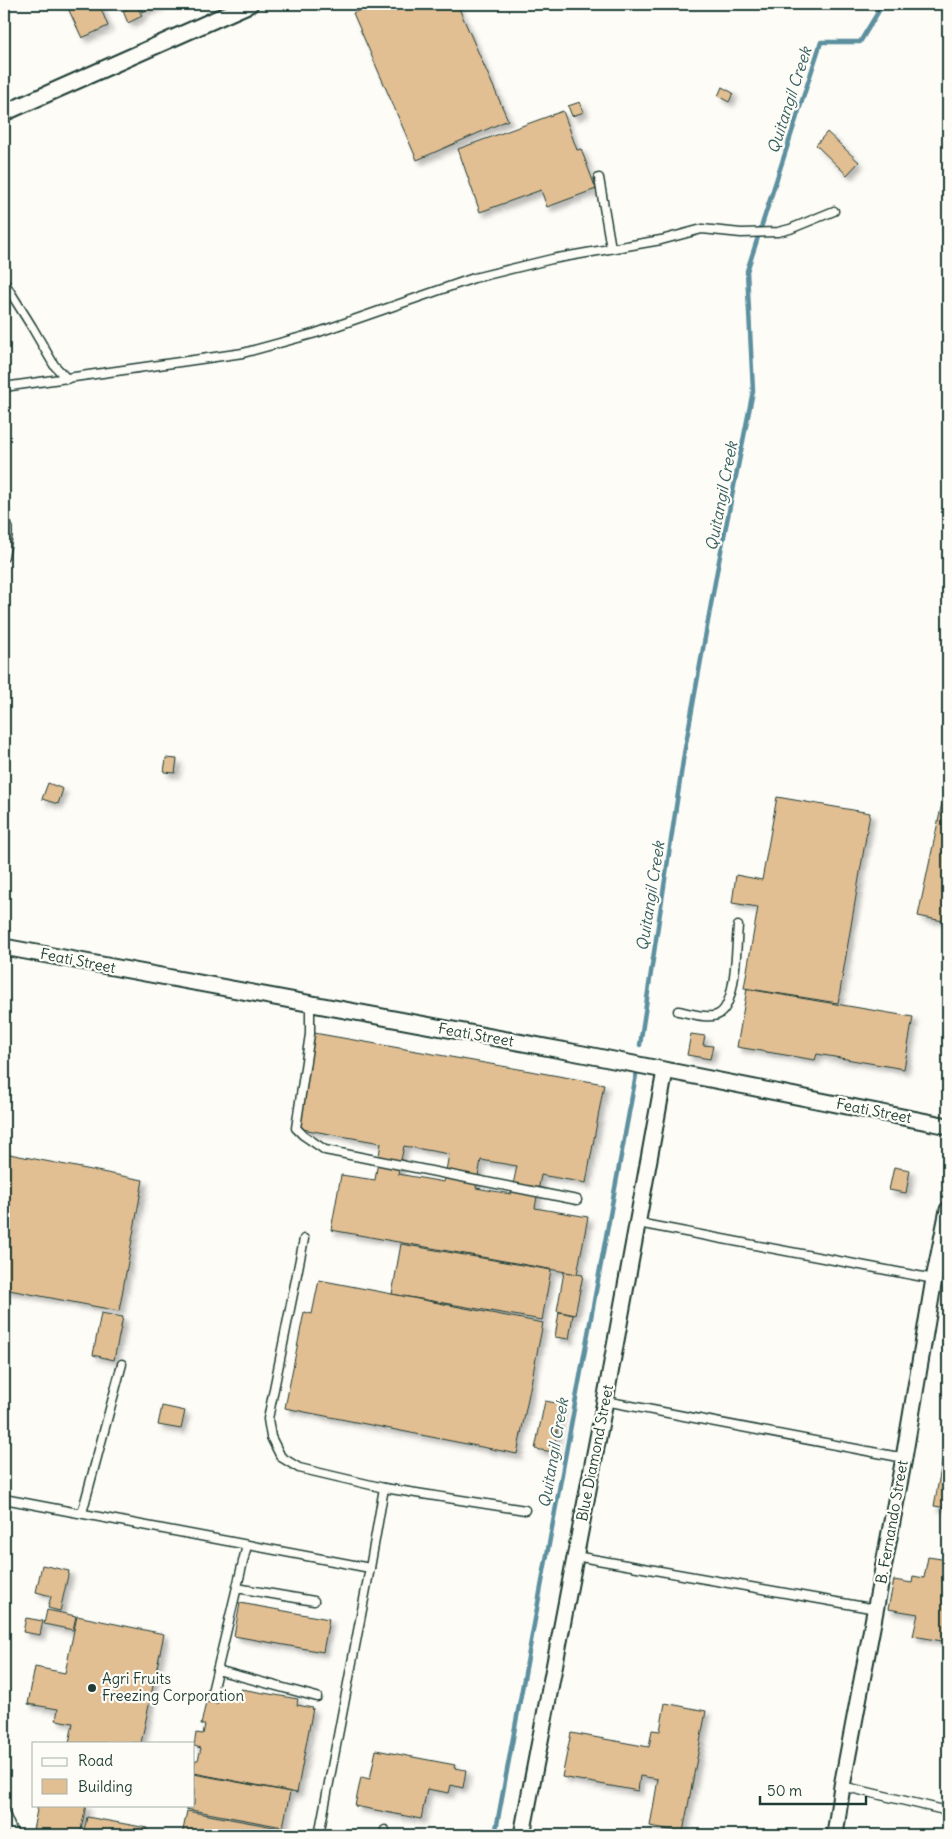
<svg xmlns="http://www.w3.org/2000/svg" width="952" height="1839" font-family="Delius,sans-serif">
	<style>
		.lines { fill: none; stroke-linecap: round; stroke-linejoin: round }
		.stream { stroke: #5d909f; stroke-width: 4.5 }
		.building { fill: #e2be93; stroke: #1f3d34; fill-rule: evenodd; filter: url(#shadow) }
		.service-casing { stroke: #1f3d34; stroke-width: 11 }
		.minor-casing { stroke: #1f3d34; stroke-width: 19 }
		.service { stroke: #fdfcf7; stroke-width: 8 }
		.minor { stroke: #fdfcf7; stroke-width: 15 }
		.poi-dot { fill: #1f3d34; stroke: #fdfcf7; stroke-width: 2 }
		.labels { text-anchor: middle; stroke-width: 4.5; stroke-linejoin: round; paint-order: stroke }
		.street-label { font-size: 15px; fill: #1f3d34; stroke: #fdfcf7 }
		.poi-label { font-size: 15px; fill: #1f3d34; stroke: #fdfcf7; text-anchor: start }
		.water-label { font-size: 16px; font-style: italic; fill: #396061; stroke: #fdfcf7 }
	</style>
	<defs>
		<filter id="shadow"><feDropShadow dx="4.5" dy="4.5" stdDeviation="2.5" flood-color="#0004"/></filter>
	</defs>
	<rect width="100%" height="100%" fill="#fdfcf7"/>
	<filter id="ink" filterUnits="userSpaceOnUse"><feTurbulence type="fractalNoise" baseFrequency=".02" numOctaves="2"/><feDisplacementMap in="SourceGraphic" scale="10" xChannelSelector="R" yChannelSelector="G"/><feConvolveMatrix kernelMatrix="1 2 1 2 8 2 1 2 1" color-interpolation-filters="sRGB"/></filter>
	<g filter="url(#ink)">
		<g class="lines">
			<g class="stream">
				<path d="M640,1045L684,754L717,571L753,391L747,271L821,42H860L883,4"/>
				<path d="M495,1835L636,1075"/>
			</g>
		</g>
		<g class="building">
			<path d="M66,4H99L108,26L82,38Z"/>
			<path d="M136,4L142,16L128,23L123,11Z"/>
			<path d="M139,4H161L142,12Z"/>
			<path d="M374,4H457L508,120L417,160L353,13Z"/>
			<path d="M722,87L733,93L729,102L718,96Z"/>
			<path d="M580,102L584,112L572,116L568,106Z"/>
			<path d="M563,111L577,150L581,149L596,189L547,207L541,190L480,212L458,149Z"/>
			<path d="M827,132L859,162L847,175L816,145Z"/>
			<path d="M166,758L177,759L175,773L164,772Z"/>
			<path d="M948,775V922L918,916Z"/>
			<path d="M48,783L63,789L58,804L42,799Z"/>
			<path d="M777,797L870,813L838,1003L744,988L758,907L732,903L736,875L762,880Z"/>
			<path d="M747,989L913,1017L904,1069L817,1054L815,1060L737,1047Z"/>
			<path d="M314,1033L604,1084L586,1183L541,1175L535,1208L588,1217L577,1274L331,1230L341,1175L375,1180L381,1143L296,1128ZM404,1146L449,1154L444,1182L398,1174ZM481,1160L517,1166L511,1194L476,1188Z"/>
			<path d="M691,1034L705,1036L703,1045L713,1046L710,1059L687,1055Z"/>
			<path d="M4,1153L143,1180L119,1311L4,1289Z"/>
			<path d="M894,1167L910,1170L906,1193L889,1190Z"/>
			<path d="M401,1244L551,1270L542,1320L392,1294Z"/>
			<path d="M564,1272L583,1275L575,1315L557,1311Z"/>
			<path d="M319,1280L543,1323L517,1454L285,1408L304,1312L312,1314Z"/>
			<path d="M559,1312L573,1315L569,1339L555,1337Z"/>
			<path d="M101,1313L123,1317L114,1360L93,1355Z"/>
			<path d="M545,1401L562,1404L553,1452L535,1449Z"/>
			<path d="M162,1406L185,1411L181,1429L158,1425Z"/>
			<path d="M948,1431V1508L934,1506Z"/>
			<path d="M928,1557L948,1560V1642L913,1636L918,1614L888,1609L894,1580L912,1583L913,1576L924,1578Z"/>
			<path d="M42,1565L69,1571L60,1611L48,1608L51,1596L36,1592Z"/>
			<path d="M240,1603L329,1619L323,1652L234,1636Z"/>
			<path d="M47,1610L76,1616L73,1630L44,1624Z"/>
			<path d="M77,1616L164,1634L141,1743H69L73,1723L56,1720L58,1709L28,1704L35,1667L65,1673Z"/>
			<path d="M26,1618L43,1621L40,1635L23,1632Z"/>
			<path d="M241,1689L298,1699L297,1705L313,1708L297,1793L194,1773L195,1760H198L201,1748L194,1746L196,1733L203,1734L205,1725H201L206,1702L217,1704L220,1690L240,1694Z"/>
			<path d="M665,1703L706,1711L683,1832L650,1826L658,1779L640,1776L638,1791L562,1777L571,1733L649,1747L652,1730L660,1731Z"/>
			<path d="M376,1750L455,1765L454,1768L466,1770L463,1788L451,1785L449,1793L427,1789L421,1819L355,1806L361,1777L370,1779Z"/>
			<path d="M194,1774L290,1792L283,1827L186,1809L187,1805H194Z"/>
			<path d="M38,1805H86L80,1835H32Z"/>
			<path d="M187,1811L301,1832L300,1835H182Z"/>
			<path d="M87,1817L147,1828L146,1835H83Z"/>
		</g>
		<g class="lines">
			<defs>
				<g id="service">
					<path d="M599,178L611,248"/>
					<path d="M4,282L32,327L54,365L67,379"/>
					<path d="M4,387L243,353L316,333L474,278L552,259L661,240L702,229L741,233L778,232L790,229L834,211"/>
					<path d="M4,517C11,529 6,544 4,557"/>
					<path d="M310,1004V1034L296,1128L303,1135L325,1150L577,1200"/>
					<path d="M678,1011C690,1013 706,1019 717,1015C737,1008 736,944 738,926"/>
					<path d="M638,1223L934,1279"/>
					<path d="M304,1239L268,1419L271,1437L281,1457L299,1468L384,1488L525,1510"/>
					<path d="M605,1401L904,1458"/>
					<path d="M4,1499L370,1568L319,1835"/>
					<path d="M82,1513L122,1364"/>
					<path d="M575,1556L876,1609"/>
					<path d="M370,1568L384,1488"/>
					<path d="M237,1588L314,1601"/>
					<path d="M217,1670L317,1697"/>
					<path d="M211,1696L247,1545"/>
					<path d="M842,1786L948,1811"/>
					<path d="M4,1812L14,1835"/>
					<path d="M385,1835V1830"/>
				</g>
				<g id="minor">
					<path d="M4,113L250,4"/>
					<path d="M4,947L583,1054L948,1126"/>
					<path d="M522,1835L605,1401L665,1071"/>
					<path d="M835,1835L842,1786L904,1458L934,1279L948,1210"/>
				</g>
			</defs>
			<use href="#service" class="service-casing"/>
			<use href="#minor" class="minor-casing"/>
			<use href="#service" class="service"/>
			<use href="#minor" class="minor"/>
		</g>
	</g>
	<circle class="poi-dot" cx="92" cy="1688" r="5"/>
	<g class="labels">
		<g class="street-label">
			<text transform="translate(78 961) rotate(11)" y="5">Feati Street</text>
			<text transform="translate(476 1035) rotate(10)" y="5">Feati Street</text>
			<text transform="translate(874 1111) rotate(11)" y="5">Feati Street</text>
			<text transform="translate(595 1453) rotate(-79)" y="5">Blue Diamond Street</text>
			<text transform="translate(892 1522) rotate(-80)" y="5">B. Fernando Street</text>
		</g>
		<g class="poi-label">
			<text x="102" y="1684">Agri Fruits<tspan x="102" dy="17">Freezing Corporation</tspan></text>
		</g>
		<g class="water-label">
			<text transform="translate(789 100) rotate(-72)" y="6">Quitangil Creek</text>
			<text transform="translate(721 496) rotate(-79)" y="6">Quitangil Creek</text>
			<text transform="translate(650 896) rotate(-81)" y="6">Quitangil Creek</text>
			<text transform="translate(553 1453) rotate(-80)" y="6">Quitangil Creek</text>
		</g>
	</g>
	<rect width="952" height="1839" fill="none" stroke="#fdfcf7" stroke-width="20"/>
	<rect x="10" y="10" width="932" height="1819" fill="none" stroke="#1f3d34" stroke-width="2" filter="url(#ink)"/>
	<rect x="32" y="1742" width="162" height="65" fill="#fdfcf7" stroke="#a4b0a9"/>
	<rect x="42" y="1758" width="25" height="8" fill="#fdfcf7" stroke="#a4b0a9"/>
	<text x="78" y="1766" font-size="15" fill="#1f3d34">Road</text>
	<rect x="42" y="1779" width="25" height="15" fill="#e2be93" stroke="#a4b0a9"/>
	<text x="78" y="1792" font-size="15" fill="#1f3d34">Building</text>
	<path d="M760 1796v8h106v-8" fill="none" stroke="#1f3d34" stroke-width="2.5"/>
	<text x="767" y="1796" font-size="15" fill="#1f3d34" stroke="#fdfcf7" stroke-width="4" paint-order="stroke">50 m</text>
</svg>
